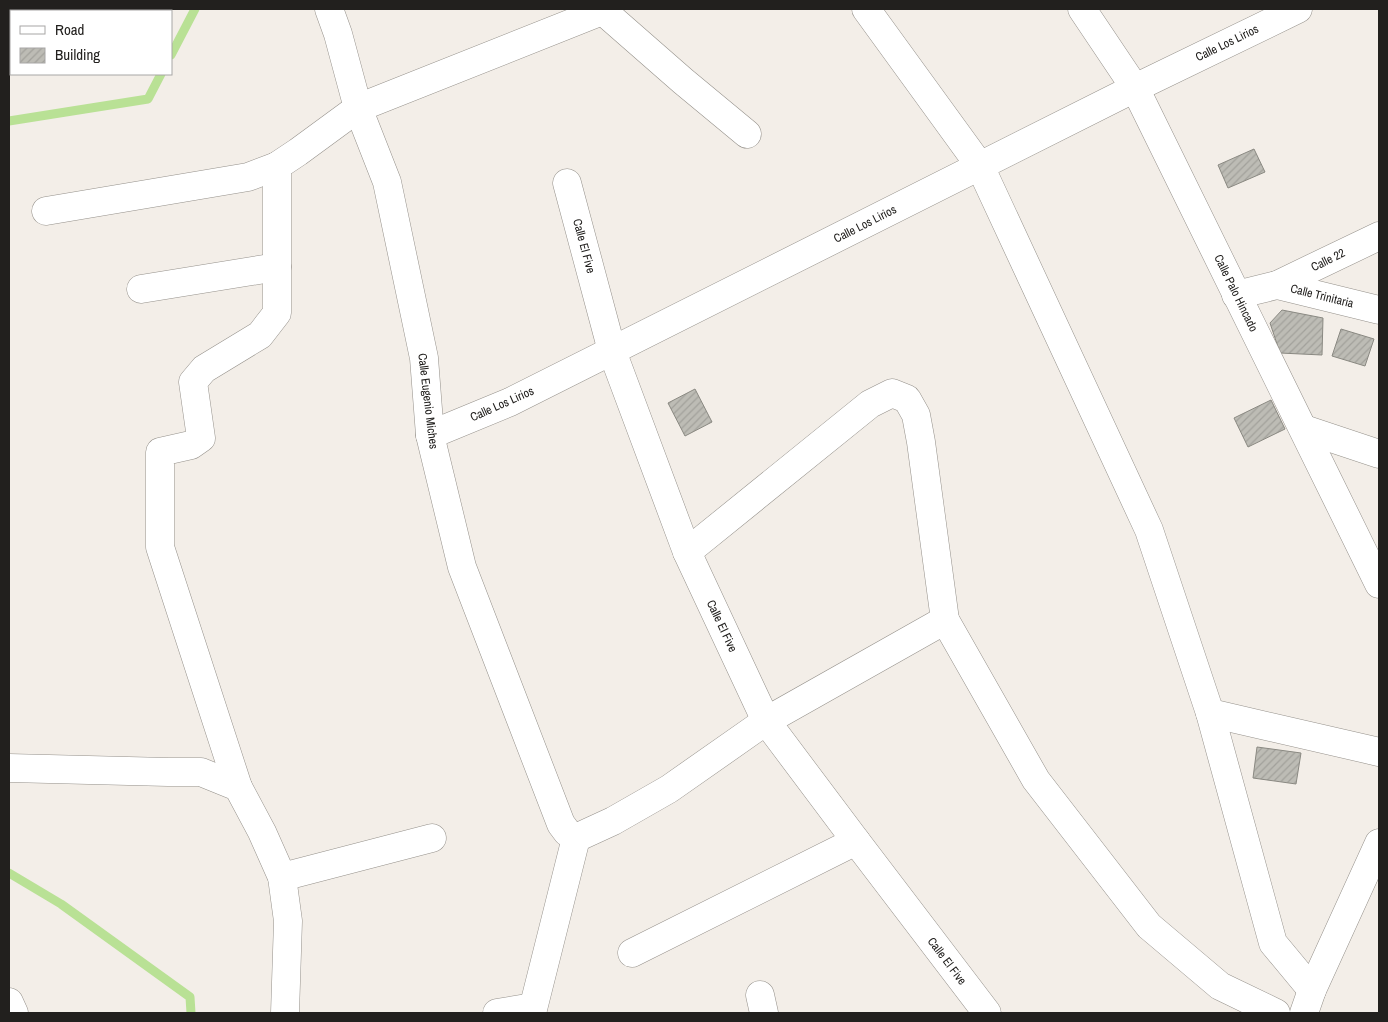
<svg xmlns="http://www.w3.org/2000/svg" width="1388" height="1022" font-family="'Archivo Narrow',sans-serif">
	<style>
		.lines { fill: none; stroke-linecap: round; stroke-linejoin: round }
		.stream { stroke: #b9e195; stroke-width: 9 }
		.building { fill: url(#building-hatch); stroke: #8a8982 }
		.minor-casing { stroke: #95918b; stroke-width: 29 }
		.minor { stroke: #fff; stroke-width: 28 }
		.labels { text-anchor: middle; stroke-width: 4.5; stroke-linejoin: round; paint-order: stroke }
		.street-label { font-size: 12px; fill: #22201e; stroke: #fff }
	</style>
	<defs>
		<pattern id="building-hatch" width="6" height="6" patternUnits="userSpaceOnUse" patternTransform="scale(1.25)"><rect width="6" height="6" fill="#bdbcb5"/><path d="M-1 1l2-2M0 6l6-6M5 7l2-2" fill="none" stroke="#a2a19b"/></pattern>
	</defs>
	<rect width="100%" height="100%" fill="#f3eee8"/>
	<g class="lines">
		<g class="stream">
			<path d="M171,55L195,9"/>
			<path d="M9,121L148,99L161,74"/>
			<path d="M9,873L61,904L190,997L191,1013"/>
		</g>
	</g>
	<g class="building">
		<path d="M1254,149L1265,172L1228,188L1218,165Z"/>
		<path d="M1282,310L1323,318L1322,355L1280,353L1270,323Z"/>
		<path d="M1341,329L1374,339L1365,366L1332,356Z"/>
		<path d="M695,389L712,422L685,436L668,403Z"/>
		<path d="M1271,400L1285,429L1248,447L1234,418Z"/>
		<path d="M1257,747L1301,753L1296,784L1253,778Z"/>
	</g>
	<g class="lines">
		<defs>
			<g id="minor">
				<path d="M329,9L338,34L358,108L387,182L424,358L430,435L462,567L561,824L567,832L576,838"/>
				<path d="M866,9L980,166L1149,530L1210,713L1273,943L1312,990"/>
				<path d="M1082,9L1135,88L1379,584"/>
				<path d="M603,11L683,81L747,134"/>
				<path d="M567,183L612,351L687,552L766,721L856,841L987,1013"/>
				<path d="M46,211L248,177L277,166L298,152L358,108L607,9"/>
				<path d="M1277,285L1379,236"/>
				<path d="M141,289L277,267"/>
				<path d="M1236,295L1277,285L1379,310"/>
				<path d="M1304,429L1379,454"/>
				<path d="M430,435L510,402L1135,88L1298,9"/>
				<path d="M687,552L870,404L892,393L907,399L916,415L921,442L945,620"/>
				<path d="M1210,713L1379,752"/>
				<path d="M9,768L168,772H201L238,787L262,832L282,877L288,921L285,1013"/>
				<path d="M238,787L160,547V452L191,445L201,438L193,382L204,369L260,335L277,313V166"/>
				<path d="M576,838L613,821L669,789L766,721L945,620L1036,780L1149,926L1220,986L1276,1013"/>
				<path d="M282,877L432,838"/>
				<path d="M632,953L856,841"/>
				<path d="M760,995L764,1013"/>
				<path d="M9,1002L14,1013"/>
				<path d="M497,1013L533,1007"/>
				<path d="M532,1013L576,838"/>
				<path d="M1304,1013L1312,990L1379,843"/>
			</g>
		</defs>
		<use href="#minor" class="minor-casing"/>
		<use href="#minor" class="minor"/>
	</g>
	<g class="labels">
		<g class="street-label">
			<text transform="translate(1227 43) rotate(-26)" y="4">Calle Los Lirios</text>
			<text transform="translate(865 224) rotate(-27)" y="4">Calle Los Lirios</text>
			<text transform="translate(584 246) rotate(75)" y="4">Calle El Five</text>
			<text transform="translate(1328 260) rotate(-26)" y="4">Calle 22</text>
			<text transform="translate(1236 293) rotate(64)" y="4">Calle Palo Hincado</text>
			<text transform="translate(1322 296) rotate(14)" y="4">Calle Trinitaria</text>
			<text transform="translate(428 401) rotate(83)" y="4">Calle Eugenio Miches</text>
			<text transform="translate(502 404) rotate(-24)" y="4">Calle Los Lirios</text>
			<text transform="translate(722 626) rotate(65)" y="4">Calle El Five</text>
			<text transform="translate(947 961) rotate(53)" y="4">Calle El Five</text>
		</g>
	</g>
	<rect width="1388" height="1022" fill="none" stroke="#22201e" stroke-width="20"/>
	<rect x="10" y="10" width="162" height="65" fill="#ffffff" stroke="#a7a6a5"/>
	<rect x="20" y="26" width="25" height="8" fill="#ffffff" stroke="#a7a6a5"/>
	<text x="55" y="35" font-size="15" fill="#22201e">Road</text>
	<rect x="20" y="48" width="25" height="15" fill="url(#building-hatch)" stroke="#a7a6a5"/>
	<text x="55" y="60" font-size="15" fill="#22201e">Building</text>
</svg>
